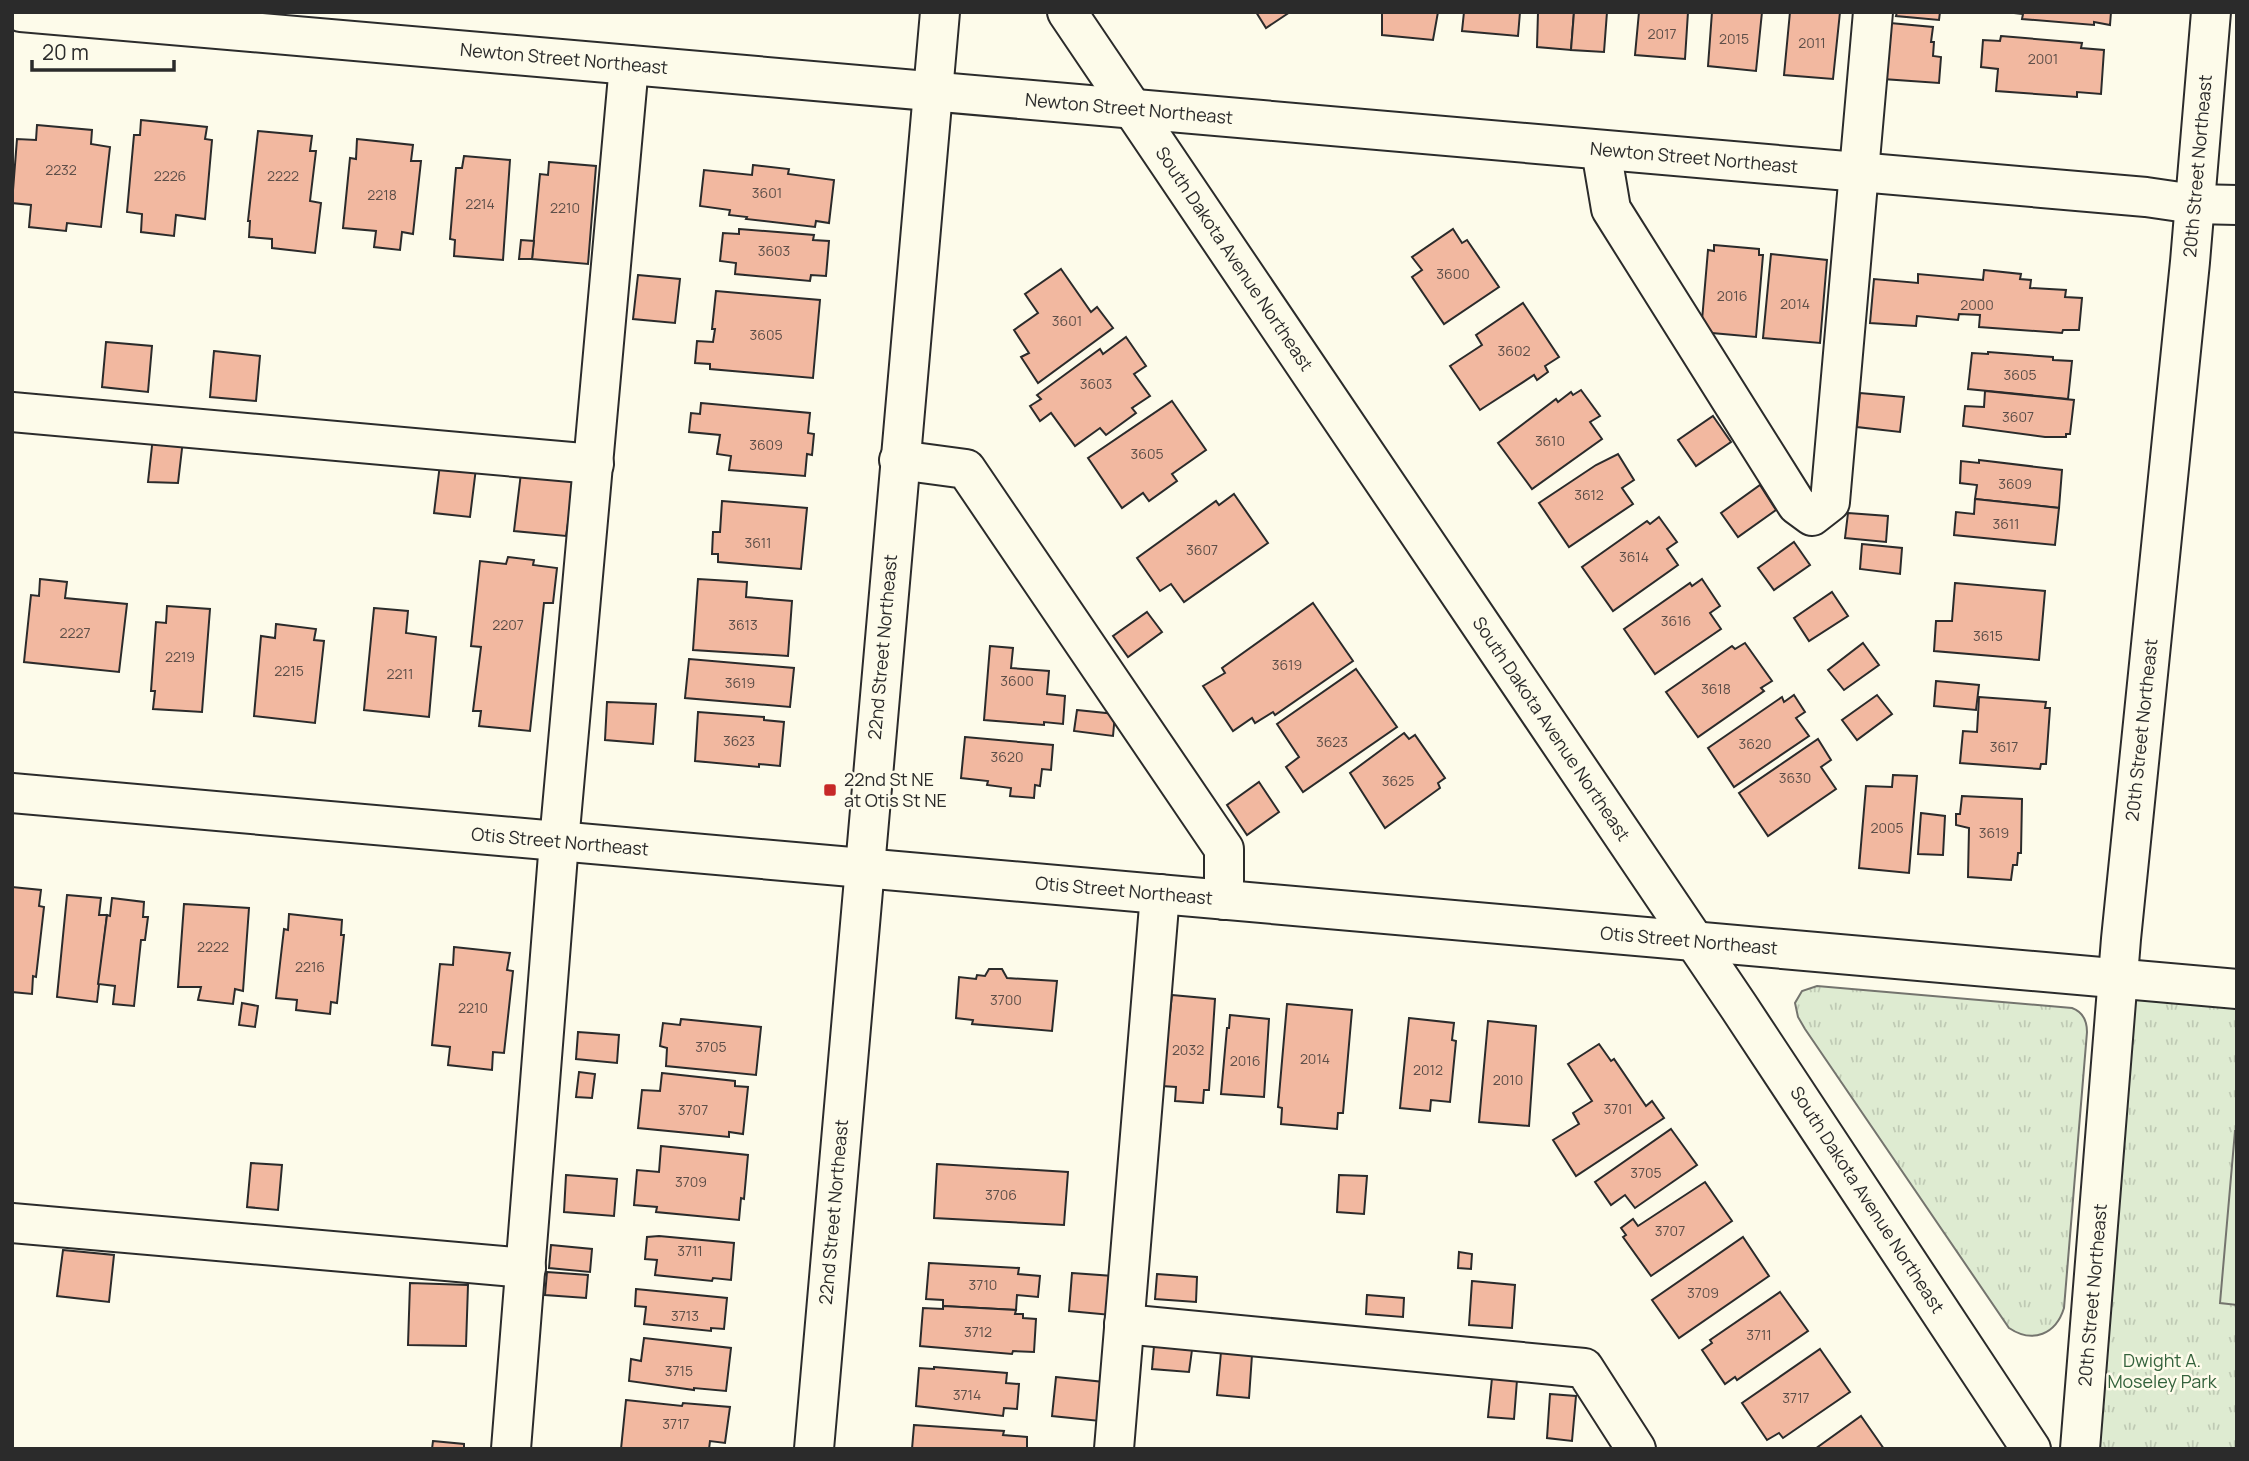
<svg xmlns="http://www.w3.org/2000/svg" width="2249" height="1461" font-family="Manrope,sans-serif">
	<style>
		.park { fill: url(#park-tufts); stroke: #74746e; stroke-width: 2 }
		.pitch { fill: #deebd1; stroke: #74746e; stroke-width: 2 }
		.building { fill: #f2b8a0; stroke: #2b2b2b; stroke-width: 2 }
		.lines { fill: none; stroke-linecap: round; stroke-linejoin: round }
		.minor-casing { stroke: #2b2b2b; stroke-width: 42 }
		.major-casing { stroke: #2b2b2b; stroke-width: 42 }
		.minor { stroke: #fdfbea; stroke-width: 38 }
		.major { stroke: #fdfbea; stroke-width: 38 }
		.poi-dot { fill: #c62828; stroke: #fdfbea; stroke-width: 2.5 }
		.labels { text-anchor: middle; stroke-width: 5; stroke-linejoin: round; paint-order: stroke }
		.number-label { font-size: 14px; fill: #5d4e48 }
		.street-label { font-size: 18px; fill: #2b2b2b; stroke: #fdfbea }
		.poi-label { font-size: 18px; fill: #2b2b2b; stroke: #fdfbea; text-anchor: start }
		.park-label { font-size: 18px; fill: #34623c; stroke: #fdfbea }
	</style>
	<defs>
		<pattern id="park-tufts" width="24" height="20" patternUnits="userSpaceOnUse" patternTransform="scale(1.75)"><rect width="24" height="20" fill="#deebd1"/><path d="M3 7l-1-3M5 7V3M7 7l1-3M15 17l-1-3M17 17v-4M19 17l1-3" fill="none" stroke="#bfcab4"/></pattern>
	</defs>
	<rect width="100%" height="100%" fill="#fdfbea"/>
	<g class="park">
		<path d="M2119,979L2237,989V1449H2080Z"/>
		<path d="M1817,986L2072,1008C2083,1012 2087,1020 2087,1032L2064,1308C2056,1334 2033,1344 2009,1328L1805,1029L1798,1017L1795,1003L1802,991Z"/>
	</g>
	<path class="pitch" d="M2235,1131H2237V1305L2220,1303Z"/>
	<g class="building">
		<path d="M1256,12H1290L1266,28Z"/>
		<path d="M1382,12H1438L1433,40L1382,35Z"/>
		<path d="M1464,12H1520L1518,36L1462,31Z"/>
		<path d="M1538,12H1574L1571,50L1537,47Z"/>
		<path d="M1574,12H1607L1604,52L1571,50Z"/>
		<path d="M1639,12H1688L1685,59L1635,55Z"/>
		<path d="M1712,12H1762L1756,71L1708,66Z"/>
		<path d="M1790,12H1840L1833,79L1784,75Z"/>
		<path d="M1897,12H1940L1939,20L1896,16Z"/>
		<path d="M2005,12H2111L2110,25L2094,22V25L2022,19L2023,14Z"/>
		<path d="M1890,23L1933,27L1931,42H1934L1933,56L1941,57L1939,83L1883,79Z"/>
		<path d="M2001,36L2082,43L2081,48L2104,50L2101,94L2077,92V97L1996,91L1998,69L1981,67L1983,40L2000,41Z"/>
		<path d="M141,120L207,127L205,139L212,140L205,219L176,215L174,236L141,232L142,214L127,212L134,135H140Z"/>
		<path d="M37,125L92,130L91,144L110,147L101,227L67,223L66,231L29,227L31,205L12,203L17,139L36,140Z"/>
		<path d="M258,131L312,136L310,151H316L310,201L321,203L315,253L272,248V239L249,237L250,221H248Z"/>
		<path d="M357,139L413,145L411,161H421L413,234L402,232L400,250L374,247L376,231L343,228L350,158L356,159Z"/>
		<path d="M464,156L510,160L503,260L454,256L455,240L450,239L456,168H462Z"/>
		<path d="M549,162L596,166L588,264L532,259L540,174L548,175Z"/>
		<path d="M753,165L789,169L788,174L834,180L829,223L816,221L815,227L746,219L747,217L729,215L730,210L700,206L704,170L752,175Z"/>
		<path d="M739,229L814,235L813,240L829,241L826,276L811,275L810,281L735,274L736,263L720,261L723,233L739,234Z"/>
		<path d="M1453,229L1462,243L1467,240L1499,287L1444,324L1412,277L1422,270L1412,257Z"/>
		<path d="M521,240L534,241L532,259H519Z"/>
		<path d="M1714,245L1759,249V255H1763L1756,337L1701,332L1708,250L1714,251Z"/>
		<path d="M1771,254L1827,260L1820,343L1763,338Z"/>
		<path d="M1061,269L1091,312L1097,307L1113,328L1038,383L1021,357L1029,353L1014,330L1038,313L1025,294Z"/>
		<path d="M1984,270L2021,274L2020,279L2031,280L2030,288L2066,290L2065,297L2082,298L2079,330H2063L2062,333L1979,327L1980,315L1959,314L1958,320L1917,316L1916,326L1870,323L1874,279L1918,283V274L1983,280Z"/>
		<path d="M638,275L680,279L675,323L633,319Z"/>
		<path d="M716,291L820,300L813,378L710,369V364L695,363L697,341L713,342L715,329H712Z"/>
		<path d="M1523,303L1559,357L1545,366L1548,372L1537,380L1534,375L1480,410L1450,366L1482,345L1476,335Z"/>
		<path d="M1126,337L1146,366L1134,374L1150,396L1132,408L1136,413L1106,435L1100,428L1075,446L1051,413L1040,421L1030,406L1041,399L1037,395L1100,349L1103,354Z"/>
		<path d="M106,342L152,346L148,392L102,387Z"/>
		<path d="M214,351L260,356L256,401L210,397Z"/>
		<path d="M1988,352L2053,357V360L2072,361L2068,399L1968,389L1972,353L1988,354Z"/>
		<path d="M1581,390L1600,416L1590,422L1602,439L1532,489L1498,443L1556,399L1558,402L1571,392L1573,395Z"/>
		<path d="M1985,391L2074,400L2070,434H2066V437H2045L1963,426L1965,406L1984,407Z"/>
		<path d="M1860,393L1904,397L1900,432L1857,427Z"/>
		<path d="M1172,401L1206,450L1172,474L1177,481L1149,501L1143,493L1122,508L1088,458Z"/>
		<path d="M701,403L810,413L808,433L814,434L812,455L807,454L805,476L729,470L731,456L717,454L720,435L689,432L691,413L700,414Z"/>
		<path d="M1713,416L1731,442L1696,466L1678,440Z"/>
		<path d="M153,437L183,440L178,483L148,482Z"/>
		<path d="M1618,454L1634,480L1622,488L1633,504L1569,547L1539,503L1596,465Z"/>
		<path d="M1979,460L2062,470L2059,508L1975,499L1977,485L1960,483L1961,461L1979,463Z"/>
		<path d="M440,464L476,468L470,517L434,513Z"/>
		<path d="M521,473L575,478L566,536L514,531Z"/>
		<path d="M1760,485L1776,510L1738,537L1721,513Z"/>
		<path d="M1234,494L1268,543L1184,602L1171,584L1160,591L1137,558L1216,501L1219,505Z"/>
		<path d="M1975,499L2059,508L2055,545L1954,535L1956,512L1974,514Z"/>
		<path d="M722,501L807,508L801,569L718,562V554H712L713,532H720Z"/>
		<path d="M1848,513L1888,516L1886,542L1845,538Z"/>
		<path d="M1659,517L1677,542L1667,549L1678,565L1613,611L1582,567L1647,521L1650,524Z"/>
		<path d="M1794,542L1810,565L1774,590L1758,568Z"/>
		<path d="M1862,544L1902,548L1900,574L1860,569Z"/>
		<path d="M508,557L534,560L533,565L557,568L553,603H544L530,731L479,726L481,711H473L481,647L471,646L480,561L506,564Z"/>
		<path d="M40,579L67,582L65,598L127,604L119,672L24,662L31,595L39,596Z"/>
		<path d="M698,579L747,582L746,597L792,601L788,656L693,650Z"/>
		<path d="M1702,579L1720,606L1710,613L1721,629L1655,674L1624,629L1690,583L1692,586Z"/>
		<path d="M1955,583L2045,591L2039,660L1934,651L1936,621H1952Z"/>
		<path d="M1832,592L1848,616L1809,641L1794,618Z"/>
		<path d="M1313,603L1353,661L1275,715L1273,712L1255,723L1252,718L1233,731L1203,686L1225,673L1222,668Z"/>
		<path d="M167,606L210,609L202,712L153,709L155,691H151L156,622L166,623Z"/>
		<path d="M374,608L408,611L406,633L436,637L429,717L364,710Z"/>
		<path d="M1147,612L1162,632L1128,657L1113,636Z"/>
		<path d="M276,624L316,629L314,640L324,641L315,723L254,716L261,636L275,638Z"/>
		<path d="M1745,643L1772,681L1761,688L1764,691L1698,737L1666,692L1732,646L1735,649Z"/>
		<path d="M1863,643L1879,665L1844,690L1828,670Z"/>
		<path d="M990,646L1013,648L1011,668L1049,671L1047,694L1065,696L1063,724L1044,722V725L984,720Z"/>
		<path d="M689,659L794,668L790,707L685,698Z"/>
		<path d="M1356,669L1397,727L1303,792L1286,767L1299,757L1277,724Z"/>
		<path d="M1936,681L1979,685L1976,710L1934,706Z"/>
		<path d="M1794,695L1805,712L1796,718L1809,736L1734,787L1708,748L1782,697L1784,702Z"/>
		<path d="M1877,695L1892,714L1857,740L1842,720Z"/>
		<path d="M1979,697L2046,702L2045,708H2050L2046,764H2041L2040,769L1960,763L1963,731L1977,732Z"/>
		<path d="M607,702L656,704L653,744L605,740Z"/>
		<path d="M1077,710L1115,714L1113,736L1074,731Z"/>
		<path d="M698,712L764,717V720L784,722L780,766L759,764V767L695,761Z"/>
		<path d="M1404,733L1409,739L1415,735L1445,778L1438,783L1440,788L1385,828L1350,773Z"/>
		<path d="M965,737L1053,745L1051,770L1042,769L1040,786L1035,785L1034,798L1010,796L1011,788L987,785L988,781L961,778Z"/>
		<path d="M1818,739L1831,760L1821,767L1836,789L1768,836L1739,793Z"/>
		<path d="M1893,775L1917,776L1909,873L1859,868L1866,786L1892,787Z"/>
		<path d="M1259,782L1279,812L1247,835L1227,805Z"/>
		<path d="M1962,796L2022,799L2021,853H2018L2017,865H2013L2011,880L1968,877L1969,828L1956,825V814H1960Z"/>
		<path d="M1921,813L1945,816L1943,855L1918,854Z"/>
		<path d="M12,887L41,890L39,906L44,907L36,977L33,976L32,994L12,992Z"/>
		<path d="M67,895L101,898L99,915H107L97,1002L57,997Z"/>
		<path d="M112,898L144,902L143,917H148L145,940H141L134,1006L113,1004L115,986L98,984L107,915L110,916Z"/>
		<path d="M184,904L249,908L243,991L235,989L233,1004L198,1000L201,987H178Z"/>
		<path d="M289,914L342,920L341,935H344L337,1003L331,1002L330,1014L296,1010L297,1000L276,998L284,929L288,930Z"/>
		<path d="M454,947L510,953L507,970L513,971L504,1053L493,1052L492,1070L448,1065L450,1047L432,1045L440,964L453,965Z"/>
		<path d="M989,969H1002L1007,978L1057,981L1052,1031L972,1024L973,1020L956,1018L959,977L976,979L977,975L985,976Z"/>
		<path d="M1172,995L1215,999L1209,1090H1204L1203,1103L1175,1101L1176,1087L1162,1086L1168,1013H1170Z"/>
		<path d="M242,1003L258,1006L255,1027L239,1025Z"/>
		<path d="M1287,1004L1352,1010L1343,1113H1338L1337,1129L1281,1124L1282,1108L1278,1107Z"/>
		<path d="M1230,1015L1269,1019L1264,1097L1221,1094L1227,1028H1229Z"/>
		<path d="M1409,1018L1454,1023L1452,1040L1456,1041L1450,1102L1431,1100L1430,1111L1400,1108Z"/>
		<path d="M681,1019L761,1027L756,1075L666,1066L667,1048L660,1046L663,1023L680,1025Z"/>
		<path d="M1488,1021L1536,1026L1529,1126L1479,1122Z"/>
		<path d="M578,1032L619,1035L617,1063L576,1059Z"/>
		<path d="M1599,1044L1611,1061L1614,1059L1646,1106L1652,1101L1664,1118L1576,1176L1553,1140L1579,1124L1573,1113L1592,1101L1568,1064Z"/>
		<path d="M579,1072L595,1074L592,1098L576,1097Z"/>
		<path d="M662,1073L735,1081V1086L748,1087L743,1134L729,1132V1137L638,1128L642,1090L660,1091Z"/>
		<path d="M1671,1129L1697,1165L1635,1208L1625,1195L1611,1205L1595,1182Z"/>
		<path d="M661,1146L748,1155L744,1199L741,1198L739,1220L656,1212L657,1207L634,1205L637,1170L659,1172Z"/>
		<path d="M251,1163L282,1165L278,1210L247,1207Z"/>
		<path d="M937,1164L1068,1172L1064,1225L934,1218Z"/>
		<path d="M566,1175L617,1179L614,1216L564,1212Z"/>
		<path d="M1339,1175L1367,1176L1364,1214L1337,1212Z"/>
		<path d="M1705,1182L1732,1221L1651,1276L1623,1237L1626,1235L1621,1228L1633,1219L1638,1226Z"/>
		<path d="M659,1236L734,1243L731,1280L713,1278L712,1281L655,1275L657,1260L645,1259L647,1237Z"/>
		<path d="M1743,1237L1769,1276L1679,1338L1652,1300Z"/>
		<path d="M551,1245L592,1249L590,1272L549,1268Z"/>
		<path d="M63,1250L114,1255L109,1302L57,1296Z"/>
		<path d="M1459,1252L1472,1254L1471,1269L1458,1268Z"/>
		<path d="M929,1263L1019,1268L1018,1274L1040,1276L1038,1297L1017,1295L1016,1310L943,1306V1300L926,1299Z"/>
		<path d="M547,1272L588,1275L586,1298L545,1295Z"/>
		<path d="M1072,1273L1113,1276L1111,1315L1069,1311Z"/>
		<path d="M1157,1274L1197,1277L1196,1302L1155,1299Z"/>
		<path d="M1472,1281L1515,1285L1512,1328L1469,1325Z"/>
		<path d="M410,1283L468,1285L466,1346L408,1345Z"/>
		<path d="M636,1289L727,1298L724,1329L711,1328V1331L644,1324L646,1307L635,1306Z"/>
		<path d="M1780,1292L1808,1331L1737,1380L1735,1377L1725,1384L1702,1350L1712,1343L1710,1340Z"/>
		<path d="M1367,1295L1404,1298L1403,1317L1366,1314Z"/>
		<path d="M943,1306L1016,1310L1015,1314H1023V1318L1036,1319L1034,1352L1013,1351L1012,1354L920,1346L923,1308L943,1309Z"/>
		<path d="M644,1338L731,1348L726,1391L694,1388V1390L629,1381L631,1359L641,1361Z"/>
		<path d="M1154,1346L1192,1350L1189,1372L1152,1369Z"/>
		<path d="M1820,1349L1850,1392L1783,1438L1779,1433L1767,1440L1742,1403Z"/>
		<path d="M1221,1352L1252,1355L1249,1398L1217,1395Z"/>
		<path d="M934,1367L1007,1373L1006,1383L1019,1384L1017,1409L1004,1408L1003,1416L916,1406L919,1368L934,1369Z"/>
		<path d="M1056,1377L1104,1382L1100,1421L1052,1416Z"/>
		<path d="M1492,1378L1517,1380L1514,1419L1488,1417Z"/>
		<path d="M1550,1394L1576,1396L1572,1441L1547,1438Z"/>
		<path d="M626,1400L682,1406L683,1403L730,1407L725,1443L710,1441L709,1449H621Z"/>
		<path d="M1861,1416L1884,1449H1815Z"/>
		<path d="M914,1425L1004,1431L1003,1435L1027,1437V1449H912Z"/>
		<path d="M433,1441L464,1444V1449H432Z"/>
	</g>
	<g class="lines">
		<defs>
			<g id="minor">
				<path d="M21,12L2146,197L2194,204L2237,205"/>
				<path d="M1601,150L1611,209L1797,505L1812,516L1830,502L1873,12"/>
				<path d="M12,412L594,464"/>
				<path d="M899,460L966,469L1224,849V900"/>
				<path d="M12,793L2237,989"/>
				<path d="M12,1223L526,1268"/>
				<path d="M1124,1324L1584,1368L1636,1449"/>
				<path d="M511,1449L559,842L629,65"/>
				<path d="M814,1449L940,12"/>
				<path d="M1114,1449L1160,894"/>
				<path d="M2080,1449L2121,939L2190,262L2211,12"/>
			</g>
			<path id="major" d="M1067,12L1739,1007L2031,1449"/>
		</defs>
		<use href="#minor" class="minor-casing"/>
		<use href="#major" class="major-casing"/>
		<use href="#minor" class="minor"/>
		<use href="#major" class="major"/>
	</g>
	<rect class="poi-dot" x="823" y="783" width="14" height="14" rx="3.5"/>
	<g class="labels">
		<g class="number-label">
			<text x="1662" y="39">2017</text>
			<text x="1734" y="44">2015</text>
			<text x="1812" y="48">2011</text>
			<text x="2043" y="64">2001</text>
			<text x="61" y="175">2232</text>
			<text x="170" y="181">2226</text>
			<text x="283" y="181">2222</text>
			<text x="767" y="198">3601</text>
			<text x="382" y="200">2218</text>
			<text x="480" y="209">2214</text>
			<text x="565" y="213">2210</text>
			<text x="774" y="256">3603</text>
			<text x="1453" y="279">3600</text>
			<text x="1732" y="301">2016</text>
			<text x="1795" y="309">2014</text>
			<text x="1977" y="310">2000</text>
			<text x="1067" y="326">3601</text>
			<text x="766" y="340">3605</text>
			<text x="1514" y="356">3602</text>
			<text x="2020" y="380">3605</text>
			<text x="1096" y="389">3603</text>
			<text x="2018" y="422">3607</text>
			<text x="1550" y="446">3610</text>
			<text x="766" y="450">3609</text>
			<text x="1147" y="459">3605</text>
			<text x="2015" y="489">3609</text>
			<text x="1589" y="500">3612</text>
			<text x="2006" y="529">3611</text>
			<text x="758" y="548">3611</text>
			<text x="1202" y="555">3607</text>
			<text x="1634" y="562">3614</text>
			<text x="1676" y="626">3616</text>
			<text x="508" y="630">2207</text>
			<text x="743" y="630">3613</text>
			<text x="75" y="638">2227</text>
			<text x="1988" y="641">3615</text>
			<text x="180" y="662">2219</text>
			<text x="1287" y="670">3619</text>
			<text x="289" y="676">2215</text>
			<text x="400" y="679">2211</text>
			<text x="1017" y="686">3600</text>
			<text x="740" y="688">3619</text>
			<text x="1716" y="694">3618</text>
			<text x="739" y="746">3623</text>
			<text x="1332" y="747">3623</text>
			<text x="1755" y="749">3620</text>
			<text x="2004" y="752">3617</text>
			<text x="1007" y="762">3620</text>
			<text x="1795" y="783">3630</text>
			<text x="1398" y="786">3625</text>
			<text x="1887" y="833">2005</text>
			<text x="1994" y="838">3619</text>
			<text x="213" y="952">2222</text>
			<text x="310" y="972">2216</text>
			<text x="1006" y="1005">3700</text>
			<text x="473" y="1013">2210</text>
			<text x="711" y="1052">3705</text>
			<text x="1188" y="1055">2032</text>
			<text x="1315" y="1064">2014</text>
			<text x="1245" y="1066">2016</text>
			<text x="1428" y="1075">2012</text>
			<text x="1508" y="1085">2010</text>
			<text x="1618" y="1114">3701</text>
			<text x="693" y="1115">3707</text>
			<text x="1646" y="1178">3705</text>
			<text x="691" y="1187">3709</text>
			<text x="1001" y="1200">3706</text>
			<text x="1670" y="1236">3707</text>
			<text x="690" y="1256">3711</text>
			<text x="983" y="1290">3710</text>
			<text x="1703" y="1298">3709</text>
			<text x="685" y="1321">3713</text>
			<text x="978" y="1337">3712</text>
			<text x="1759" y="1340">3711</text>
			<text x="679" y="1376">3715</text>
			<text x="967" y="1400">3714</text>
			<text x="1796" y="1403">3717</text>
			<text x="676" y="1429">3717</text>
		</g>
		<g class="street-label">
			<text transform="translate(564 59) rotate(5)" y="6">Newton Street Northeast</text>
			<text transform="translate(1129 109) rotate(5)" y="6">Newton Street Northeast</text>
			<text transform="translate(1694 158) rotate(5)" y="6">Newton Street Northeast</text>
			<text transform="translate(2198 166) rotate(-85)" y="6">20th Street Northeast</text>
			<text transform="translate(1234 259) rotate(56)" y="6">South Dakota Avenue Northeast</text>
			<text transform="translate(883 647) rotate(-85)" y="6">22nd Street Northeast</text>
			<text transform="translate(1551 729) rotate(56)" y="6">South Dakota Avenue Northeast</text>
			<text transform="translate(2142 730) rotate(-84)" y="6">20th Street Northeast</text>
			<text transform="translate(560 842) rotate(5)" y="6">Otis Street Northeast</text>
			<text transform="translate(1124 891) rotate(5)" y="6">Otis Street Northeast</text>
			<text transform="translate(1689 941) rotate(5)" y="6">Otis Street Northeast</text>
			<text transform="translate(1867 1200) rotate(57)" y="6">South Dakota Avenue Northeast</text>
			<text transform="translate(834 1212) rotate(-85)" y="6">22nd Street Northeast</text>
			<text transform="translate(2093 1295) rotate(-85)" y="6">20th Street Northeast</text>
		</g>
		<g class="poi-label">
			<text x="844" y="786">22nd St NE<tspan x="844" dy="21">at Otis St NE</tspan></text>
		</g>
		<g class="park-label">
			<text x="2162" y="1367">Dwight A.<tspan x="2162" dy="21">Moseley Park</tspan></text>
		</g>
	</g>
	<rect width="2249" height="1461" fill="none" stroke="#2b2b2b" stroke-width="28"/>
	<path d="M32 60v10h142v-10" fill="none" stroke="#2b2b2b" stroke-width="3.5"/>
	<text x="42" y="60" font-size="21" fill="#2b2b2b" stroke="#fdfbea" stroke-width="5" paint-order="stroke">20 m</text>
</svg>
